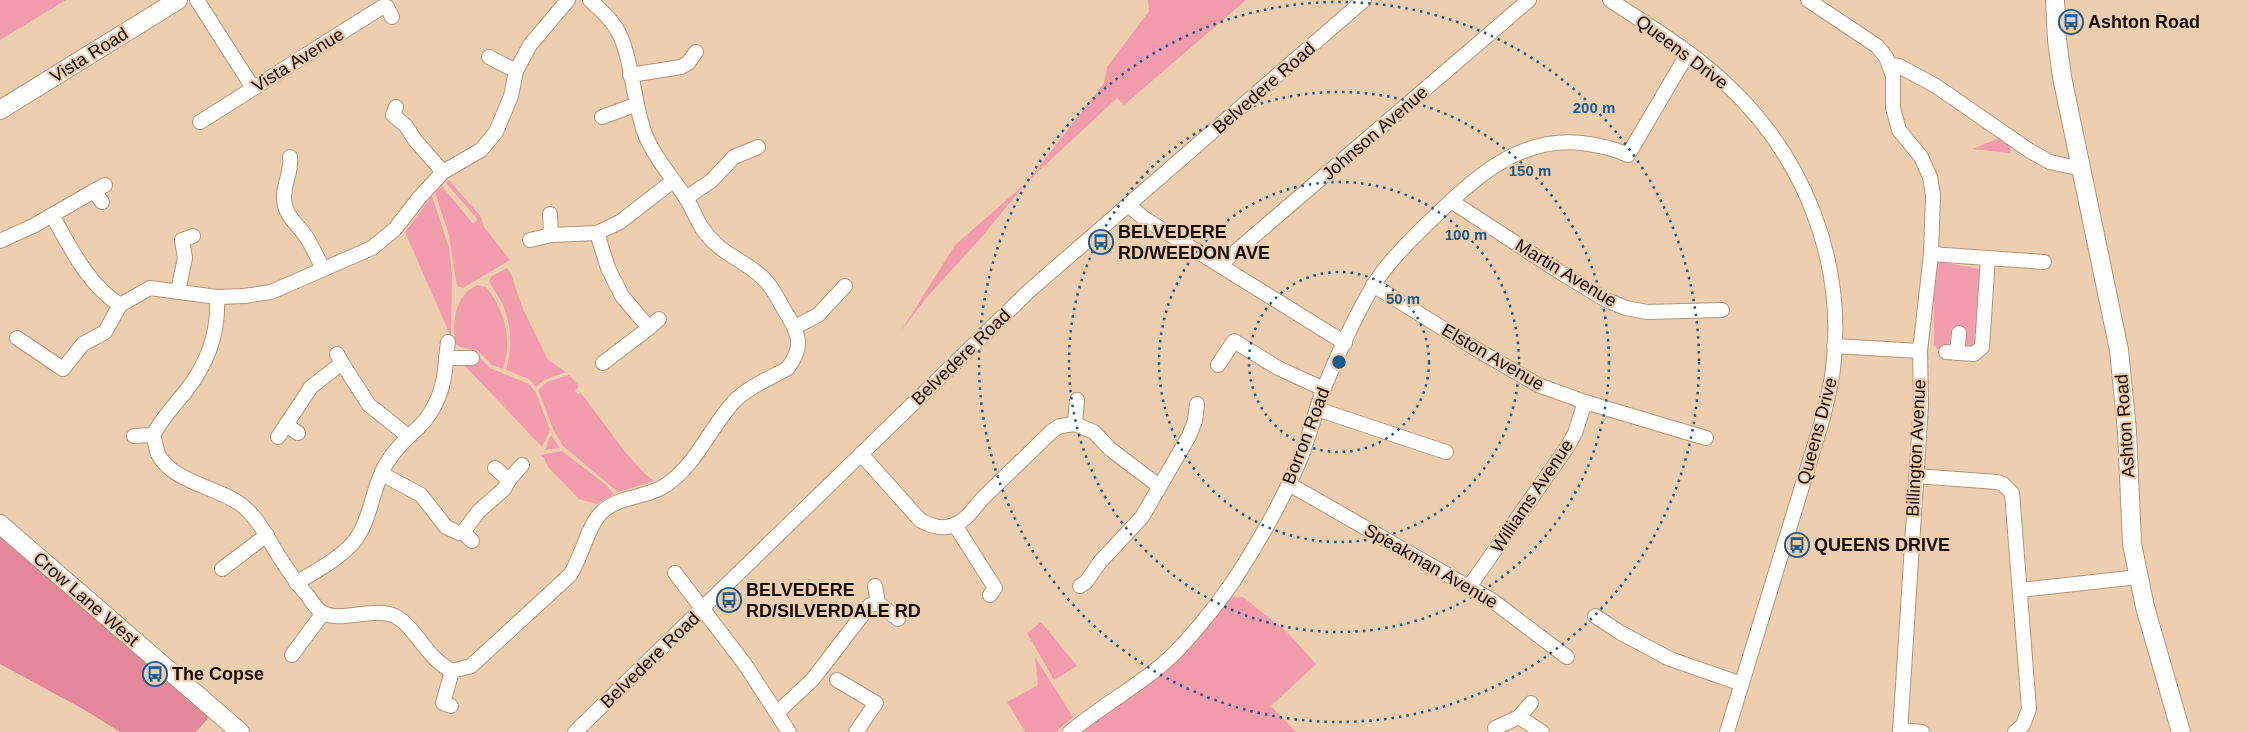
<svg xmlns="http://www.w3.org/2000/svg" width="2248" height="732" font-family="Helvetica,sans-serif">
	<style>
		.green { fill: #f39dac }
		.forest { fill: #e38799 }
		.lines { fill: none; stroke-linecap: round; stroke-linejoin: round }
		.minor-casing { stroke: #b29578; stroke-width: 16 }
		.major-casing { stroke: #b29578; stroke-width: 20 }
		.minor { stroke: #fff; stroke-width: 14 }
		.major { stroke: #fff; stroke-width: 18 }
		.ring { fill: none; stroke: #1a5b90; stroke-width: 2.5; stroke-dasharray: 2.5 5 }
		.labels { text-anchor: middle; stroke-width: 4.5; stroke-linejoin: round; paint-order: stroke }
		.poi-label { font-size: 18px; font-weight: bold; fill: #150b03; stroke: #edcfb0; text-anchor: start }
		.street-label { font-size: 18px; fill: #150b03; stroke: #edcfb0 }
		.centre { fill: #1a5b90; stroke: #edcfb0; stroke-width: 2.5 }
		.ring-label { font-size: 15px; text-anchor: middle; font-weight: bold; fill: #1a5b90; stroke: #edcfb0; stroke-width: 4.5; stroke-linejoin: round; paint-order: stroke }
	</style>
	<rect width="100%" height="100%" fill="#edcfb0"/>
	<g class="green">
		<path d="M0,0H66L0,40Z"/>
		<path d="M1148,0H1246L1124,105L1117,98L1027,182L980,239L927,297L901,331L955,245L1027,182L1104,83L1107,67L1149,11Z"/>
		<path d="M2002,137L2010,145V153L1972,149Z"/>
		<path d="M449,180L481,217L484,227L510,260L463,288L457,286L449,235L435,193L442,186L473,224L478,220L446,183Z"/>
		<path d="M432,196L449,248L452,276L451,337L405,232Z"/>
		<path d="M1934,261L1981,269L1977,338L1975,347L1963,348L1961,332H1952L1948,347L1939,351L1934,345Z"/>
		<path d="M507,268L511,274L523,309L548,360L566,372L544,380L536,387L529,379L506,370C513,346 512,325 501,301C497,294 492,288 489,281L492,276Z"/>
		<path d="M477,285L486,287C506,312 512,339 503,369L492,365L478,351L460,347L455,343C453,320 454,297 477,285Z"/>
		<path d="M477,355L490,368L529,384L536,393L550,430L542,447L465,366H474Z"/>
		<path d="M569,375L579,386L575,391L578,394L581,393L625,452L644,473L654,481L618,492L563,446L554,431L538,390L547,382Z"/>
		<path d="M551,435L560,448L545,450Z"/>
		<path d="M562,451L606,485L614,494L597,504L579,499L548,467L544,458L540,455Z"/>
		<path d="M1243,597L1287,632L1316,664L1271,706L1296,732H1079L1226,598Z"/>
		<path d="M1041,622L1077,666L1054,680L1027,633Z"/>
		<path d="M1035,657L1073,717L1056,732H1025L1007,702L1038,685Z"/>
	</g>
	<path class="forest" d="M0,534L212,714L196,732H120L83,709L0,664Z"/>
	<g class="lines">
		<defs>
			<g id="minor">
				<path d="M197,0L253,88"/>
				<path d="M1610,0C1649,26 1690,50 1724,82C1804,155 1846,261 1833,369C1831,387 1826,404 1822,421L1727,732"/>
				<path d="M1808,0L1877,46L1886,57L1893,76V108L1899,130L1921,157L1930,177L1933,195L1931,254L1920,351L1921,405L1900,732"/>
				<path d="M1891,65L1899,66L1936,86L2030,151L2050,162L2082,169"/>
				<path d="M516,71L530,45L568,0"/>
				<path d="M630,75L681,67L688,63L696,52"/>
				<path d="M396,107L393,115L406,126L415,140L443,172"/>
				<path d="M602,117L635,105"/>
				<path d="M200,122L382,7H387L392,17"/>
				<path d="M290,157C292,172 283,185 284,199C285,217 298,224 307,238C313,248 318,259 323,269"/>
				<path d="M686,198L711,181L734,157L758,147"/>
				<path d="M1451,201L1563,274L1606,300L1626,308L1647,312L1722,310"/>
				<path d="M102,202L94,191L105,185"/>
				<path d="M1128,205L1145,219L1345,343"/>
				<path d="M550,214L551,235L597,233L620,222L673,181"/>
				<path d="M52,215C70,247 88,285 120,305"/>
				<path d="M597,233L608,268L622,296L649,328L603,363"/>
				<path d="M530,240L551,235"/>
				<path d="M0,241L33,226L94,191"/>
				<path d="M1931,254L2044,262"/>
				<path d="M1220,265L1529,0"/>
				<path d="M1373,285L1476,349L1538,385L1585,402L1706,438"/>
				<path d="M178,291L185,258L182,240L193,236"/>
				<path d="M217,297C219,333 208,363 186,391C174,406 162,418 153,435C155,441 156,448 158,454C172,483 221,487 244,507C258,519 266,535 275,550C285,566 295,582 308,596C312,602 317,610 323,613C342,623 374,606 395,616C416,627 425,657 452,671L471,666L570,575C582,557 586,530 600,514C617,495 646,499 666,485C696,464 708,432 731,405C745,388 769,379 788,368C803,347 800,336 788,316C779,303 775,289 763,278C742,258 720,255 702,228C696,219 692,207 686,198C672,177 654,157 645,134C633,103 632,53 616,28C609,17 599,8 590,0"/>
				<path d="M795,327L818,315L845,286"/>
				<path d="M649,328L659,319"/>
				<path d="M17,338L63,369L83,344L105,332L120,305L150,288L217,297L244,296L271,292L372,248L395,229L419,198L443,172L481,150L496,132L511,96L516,71L489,57"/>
				<path d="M1834,346L1920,351"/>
				<path d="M1946,352L1974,354L1982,347L1988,258"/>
				<path d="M1957,353L1959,333"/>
				<path d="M446,358L448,342"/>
				<path d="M342,363L369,405L408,436"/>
				<path d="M1218,365L1234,341L1278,368L1324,389"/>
				<path d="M1317,409L1446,452"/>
				<path d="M1075,424L1094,432L1110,449L1159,486"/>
				<path d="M286,425L311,387L342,363L337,354"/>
				<path d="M134,436L153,435"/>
				<path d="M278,437L286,425L298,433"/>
				<path d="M861,454L920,520C931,526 942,530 954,525C967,520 973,509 982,499C1005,476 1029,454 1052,431L1060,426L1075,424L1077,400"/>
				<path d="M495,468L509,480L522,465"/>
				<path d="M382,474L421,495L446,527L459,533L463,532L472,541"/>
				<path d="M1916,476L1997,482L2003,484L2012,493L2029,709L2023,725L2015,732"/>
				<path d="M1289,484L1493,601L1567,657"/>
				<path d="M955,525L995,588L990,595"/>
				<path d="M463,532L479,511L504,489L509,480"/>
				<path d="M222,569L267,535"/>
				<path d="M675,573L744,663L789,732"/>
				<path d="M296,583C316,571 336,561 352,544C372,521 371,489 386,464C395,449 407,438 419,427C438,408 445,384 446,358H472"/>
				<path d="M875,586L878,603L898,619"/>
				<path d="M1080,586L1086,582L1100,562L1142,517L1189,436L1195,421L1197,404"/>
				<path d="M1469,587L1568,446L1575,433L1585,402"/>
				<path d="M2021,590L2138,577"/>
				<path d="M1595,616L1621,633L1670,659L1742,684"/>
				<path d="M292,655L323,613"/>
				<path d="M837,680L876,703L856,732"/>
				<path d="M451,706L443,703L452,671"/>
				<path d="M777,713L813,679L870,605L878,603"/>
				<path d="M1519,717L1542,732"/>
				<path d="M1495,728L1519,717L1531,703"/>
				<path d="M1900,730L1922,732"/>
				<path d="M575,732L1029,291L1364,0"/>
				<path d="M1070,732C1100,707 1135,688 1164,663C1186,644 1218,604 1234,580C1259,542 1281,503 1299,462C1309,438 1315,412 1324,388C1338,354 1354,318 1373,286C1388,261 1412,239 1433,218C1475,178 1519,136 1582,143C1598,145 1613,148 1628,155L1688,53"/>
			</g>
			<g id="major">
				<path d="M2055,0L2057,40L2062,77L2119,350L2127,431L2132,544L2145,607L2181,732"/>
				<path d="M0,110L178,0"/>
				<path d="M0,524L240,732"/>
			</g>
		</defs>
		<use href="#minor" class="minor-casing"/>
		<use href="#major" class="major-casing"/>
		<use href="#minor" class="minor"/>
		<use href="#major" class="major"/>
	</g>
	<g class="ring">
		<circle cx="1339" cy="362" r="90"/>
		<circle cx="1339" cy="362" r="180"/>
		<circle cx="1339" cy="362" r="270"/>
		<circle cx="1339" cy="362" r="360"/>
	</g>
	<defs>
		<symbol id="bus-ring" viewBox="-11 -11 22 22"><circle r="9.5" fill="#edcfb0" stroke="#1a5b90" stroke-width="1.5"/><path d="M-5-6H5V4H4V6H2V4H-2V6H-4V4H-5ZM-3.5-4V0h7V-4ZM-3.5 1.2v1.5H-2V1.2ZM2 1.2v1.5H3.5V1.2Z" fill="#1a5b90"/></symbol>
	</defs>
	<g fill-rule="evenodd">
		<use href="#bus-ring" x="2057" y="8" width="28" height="28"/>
		<use href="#bus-ring" x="1087" y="228" width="28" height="28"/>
		<use href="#bus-ring" x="1783" y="531" width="28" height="28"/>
		<use href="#bus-ring" x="715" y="586" width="28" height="28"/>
		<use href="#bus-ring" x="141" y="660" width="28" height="28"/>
	</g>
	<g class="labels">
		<g class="poi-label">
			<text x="2088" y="28">Ashton Road</text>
			<text x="1118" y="238">BELVEDERE<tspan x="1118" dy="21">RD/WEEDON AVE</tspan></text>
			<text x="1814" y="551">QUEENS DRIVE</text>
			<text x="746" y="596">BELVEDERE<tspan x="746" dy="21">RD/SILVERDALE RD</tspan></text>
			<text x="172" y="680">The Copse</text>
		</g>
		<g class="street-label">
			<text transform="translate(1682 52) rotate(37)" y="6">Queens Drive</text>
			<text transform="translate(89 55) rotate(-32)" y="6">Vista Road</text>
			<text transform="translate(298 60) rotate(-32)" y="6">Vista Avenue</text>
			<text transform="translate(1264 88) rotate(-41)" y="6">Belvedere Road</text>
			<text transform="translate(1375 133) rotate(-41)" y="6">Johnson Avenue</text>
			<text transform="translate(1566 273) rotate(31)" y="6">Martin Avenue</text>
			<text transform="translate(961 357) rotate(-44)" y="6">Belvedere Road</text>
			<text transform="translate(1493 357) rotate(30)" y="6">Elston Avenue</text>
			<text transform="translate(2125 426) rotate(-94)" y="6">Ashton Road</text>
			<text transform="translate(1817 431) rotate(-75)" y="6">Queens Drive</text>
			<text transform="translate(1306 436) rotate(-69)" y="6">Borron Road</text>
			<text transform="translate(1916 448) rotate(-87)" y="6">Billington Avenue</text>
			<text transform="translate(1532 496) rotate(-56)" y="6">Williams Avenue</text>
			<text transform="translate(1431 566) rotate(30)" y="6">Speakman Avenue</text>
			<text transform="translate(86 599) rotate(41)" y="6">Crow Lane West</text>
			<text transform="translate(650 660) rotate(-44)" y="6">Belvedere Road</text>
		</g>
	</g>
	<circle cx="1339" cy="362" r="8" class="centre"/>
	<g class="ring-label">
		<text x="1594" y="113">200 m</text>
		<text x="1530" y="176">150 m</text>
		<text x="1466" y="240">100 m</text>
		<text x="1403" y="304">50 m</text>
	</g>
</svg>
